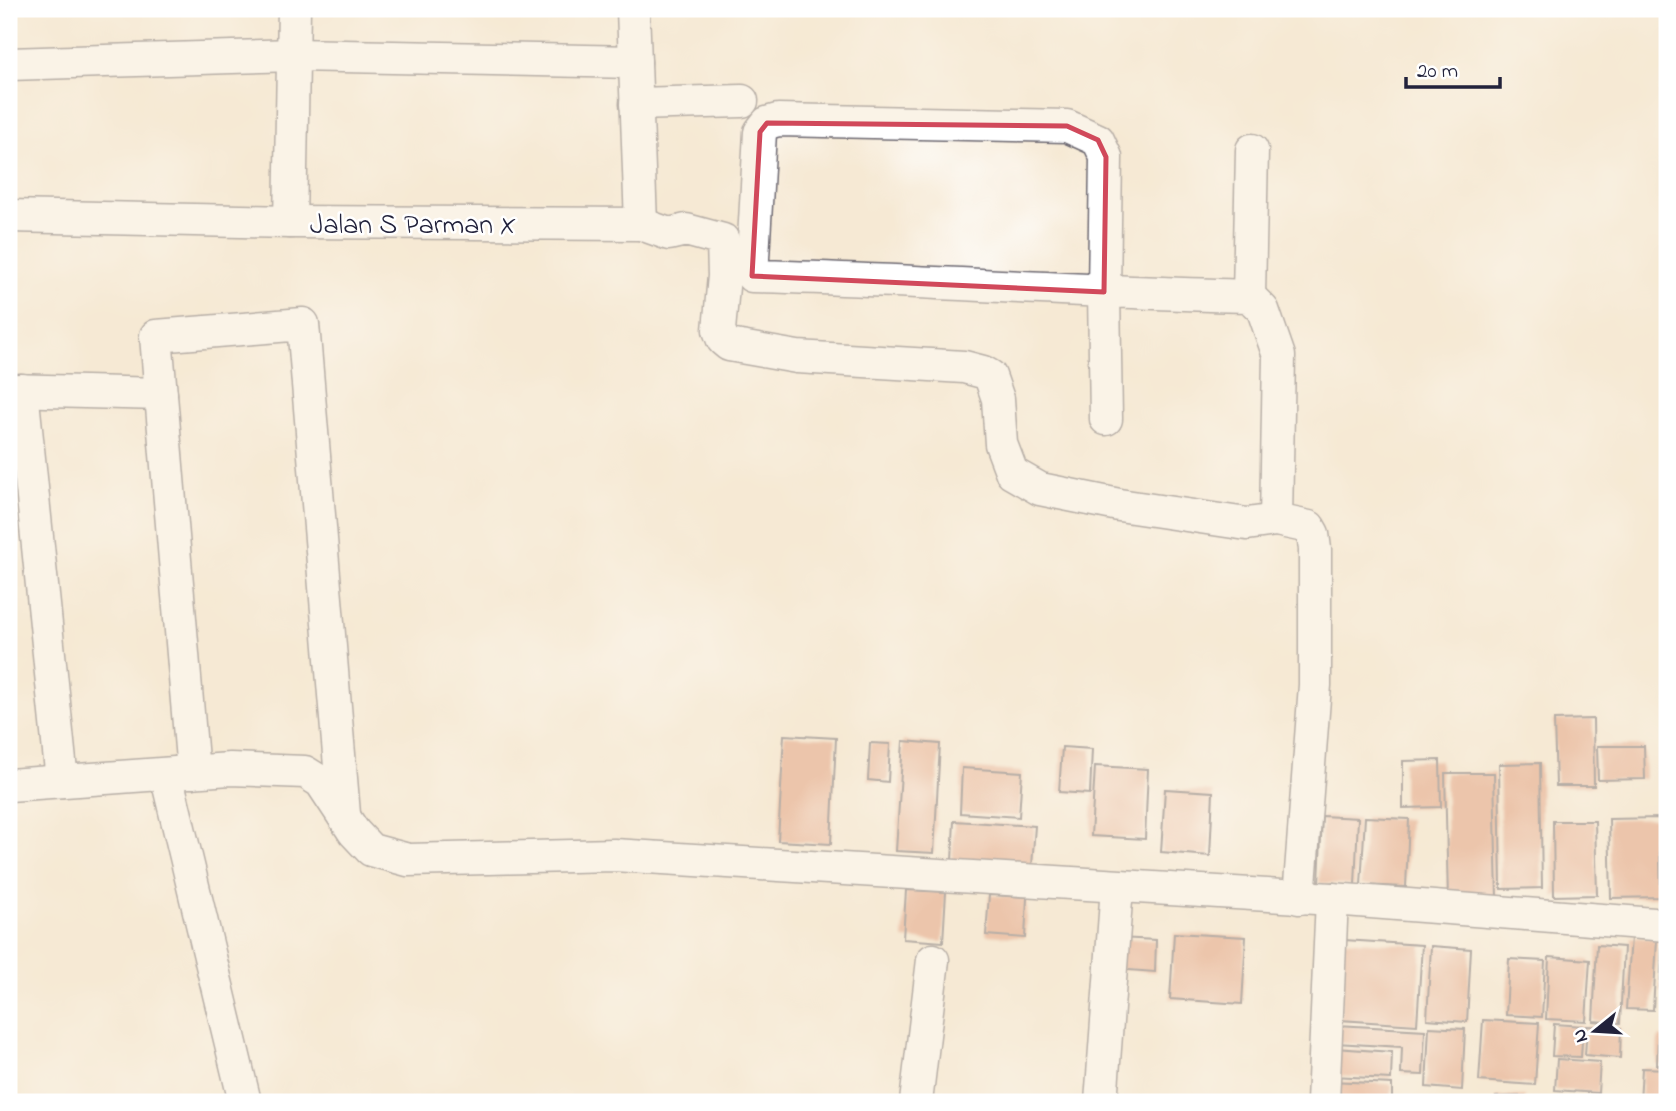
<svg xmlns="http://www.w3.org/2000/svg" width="1676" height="1111" font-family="'Indie Flower',sans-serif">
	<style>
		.building { fill: #e19a7a }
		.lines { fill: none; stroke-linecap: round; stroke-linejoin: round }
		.minor-casing { stroke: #6c6871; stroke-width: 35 }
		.minor { stroke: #fff; stroke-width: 32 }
		.marked { fill: none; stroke: #d1495b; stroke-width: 5; stroke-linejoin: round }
		.labels { text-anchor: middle; stroke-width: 5; stroke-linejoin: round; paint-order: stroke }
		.street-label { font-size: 28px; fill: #22223b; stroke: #fff }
	</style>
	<rect width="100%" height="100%" fill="#fff"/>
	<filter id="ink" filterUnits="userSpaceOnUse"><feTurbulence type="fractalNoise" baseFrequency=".0143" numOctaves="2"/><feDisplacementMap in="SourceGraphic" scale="14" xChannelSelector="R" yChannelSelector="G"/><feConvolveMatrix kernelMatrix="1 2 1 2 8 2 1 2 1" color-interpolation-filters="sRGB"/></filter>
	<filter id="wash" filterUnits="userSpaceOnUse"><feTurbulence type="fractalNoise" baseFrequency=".00686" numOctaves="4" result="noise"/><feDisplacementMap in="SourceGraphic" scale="28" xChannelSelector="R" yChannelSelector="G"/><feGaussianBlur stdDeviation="1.57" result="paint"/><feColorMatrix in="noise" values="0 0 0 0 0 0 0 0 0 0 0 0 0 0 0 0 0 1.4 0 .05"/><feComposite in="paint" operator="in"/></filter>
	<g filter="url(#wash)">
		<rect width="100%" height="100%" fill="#f6e9d4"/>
		<g id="blocks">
			<g class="building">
				<path d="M1593,719L1594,786H1556L1554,720Z"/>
				<path d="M784,735L836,738L831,844L778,841Z"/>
				<path d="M903,741L940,744L934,853L896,851Z"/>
				<path d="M870,743L890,744L888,782L868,780Z"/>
				<path d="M1597,746H1644L1645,779L1598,780Z"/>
				<path d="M1062,747L1092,749L1090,794L1059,792Z"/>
				<path d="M1440,760L1441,807L1403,808V761Z"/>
				<path d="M1540,763L1542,888L1501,889L1499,764Z"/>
				<path d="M1095,766L1148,769L1145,839L1091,836Z"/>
				<path d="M962,768L1022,772L1019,817L960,813Z"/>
				<path d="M1445,773H1494L1497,899L1448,900Z"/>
				<path d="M1165,789L1213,792L1210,856L1161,852Z"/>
				<path d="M1322,816L1358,818L1355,885L1319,883Z"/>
				<path d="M1365,817L1409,819L1406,887L1361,885Z"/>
				<path d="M1659,818L1661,897L1611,898L1609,819Z"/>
				<path d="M954,821L1035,826L1032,866L952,861Z"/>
				<path d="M1553,821H1595L1597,895L1554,896Z"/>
				<path d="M906,890L946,892L943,942L903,939Z"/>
				<path d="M989,895L1027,897L1025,938L986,935Z"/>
				<path d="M1174,933L1246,937L1242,1004L1170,999Z"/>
				<path d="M1631,937L1657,939L1653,1010L1626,1009Z"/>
				<path d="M1118,938L1156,940L1155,972L1116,969Z"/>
				<path d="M1344,940L1422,945L1417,1025L1340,1020Z"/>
				<path d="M1597,945L1624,947L1620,1023L1593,1021Z"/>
				<path d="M1431,946L1471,949L1467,1022L1427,1019Z"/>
				<path d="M1662,948H1667V993L1660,992Z"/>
				<path d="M1549,957L1590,960L1586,1021L1546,1019Z"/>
				<path d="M1509,959L1545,961L1542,1017L1506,1015Z"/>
				<path d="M1483,1020L1539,1023L1535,1085L1479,1081Z"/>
				<path d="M1554,1024L1583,1026L1581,1057L1552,1056Z"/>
				<path d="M1337,1025L1425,1030L1423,1075L1401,1074L1402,1047L1336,1043Z"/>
				<path d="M1587,1026L1621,1028L1620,1058L1585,1055Z"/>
				<path d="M1429,1027L1465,1029L1462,1090L1426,1087Z"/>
				<path d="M1658,1037L1667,1038V1065H1657Z"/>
				<path d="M1334,1048L1392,1052L1391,1079L1333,1076Z"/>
				<path d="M1557,1059L1600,1062L1598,1093L1555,1090Z"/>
				<path d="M1642,1068L1667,1069V1102H1640Z"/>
				<path d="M1330,1081L1392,1084V1102H1330Z"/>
				<path d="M1525,1096V1102H1497L1496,1097Z"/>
			</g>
		</g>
	</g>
	<g filter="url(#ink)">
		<use href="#blocks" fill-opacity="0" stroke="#6c6871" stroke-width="2"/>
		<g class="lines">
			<defs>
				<g id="minor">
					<path d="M633,9L641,224"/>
					<path d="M9,64L293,55L635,62"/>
					<path d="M636,104L742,101"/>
					<path d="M9,216L290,222L641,224L669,234L686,230L723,240L724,276L719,330L723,340L729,345L797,357L964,367L983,372L990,376L998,399L1001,444L1012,473L1040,489L1119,505L1247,524L1276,520L1309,527L1313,534L1315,549V685L1299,898"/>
					<path d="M290,222L294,9"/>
					<path d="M1249,296L1252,150"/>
					<path d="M9,390L161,394"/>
					<path d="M22,390L62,781"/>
					<path d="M1106,419L1104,292L1106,157L1098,140L1067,126L778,120L767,123L760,132L752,276C918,280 1083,292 1249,296L1263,310L1279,356L1276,520"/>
					<path d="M193,772L156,336L303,324L344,814"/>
					<path d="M166,774L245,1102"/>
					<path d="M9,785L230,769L305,772L321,782L354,832L371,850L408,860L614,855L1332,899L1667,925"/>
					<path d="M916,1102L933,960"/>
					<path d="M1101,1102L1117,887"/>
					<path d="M1323,1102L1332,899"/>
				</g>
			</defs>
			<use href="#minor" class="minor-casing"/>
			<use href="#minor" class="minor"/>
		</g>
	</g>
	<path d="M0 0H1676V1111H0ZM767,123L1067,126L1098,140L1106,157L1104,292L752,276L760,132Z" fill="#f6e9d4" fill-opacity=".55" fill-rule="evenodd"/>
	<path class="marked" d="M767,123L1067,126L1098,140L1106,157L1104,292L752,276L760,132Z"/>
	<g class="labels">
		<g class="street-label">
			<text x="413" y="233">Jalan S Parman X</text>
		</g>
	</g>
	<rect width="1676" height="1111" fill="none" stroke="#fff" stroke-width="35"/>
	<g transform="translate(1595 1031) rotate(252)" stroke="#ffffff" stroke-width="5" paint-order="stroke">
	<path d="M0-5L12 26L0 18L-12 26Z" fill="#22223b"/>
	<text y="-10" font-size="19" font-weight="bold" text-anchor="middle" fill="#22223b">N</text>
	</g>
	<path d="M1406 77v10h94v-10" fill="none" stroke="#22223b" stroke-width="3.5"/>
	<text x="1417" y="77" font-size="21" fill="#22223b" stroke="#ffffff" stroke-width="5" paint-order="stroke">20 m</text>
</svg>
